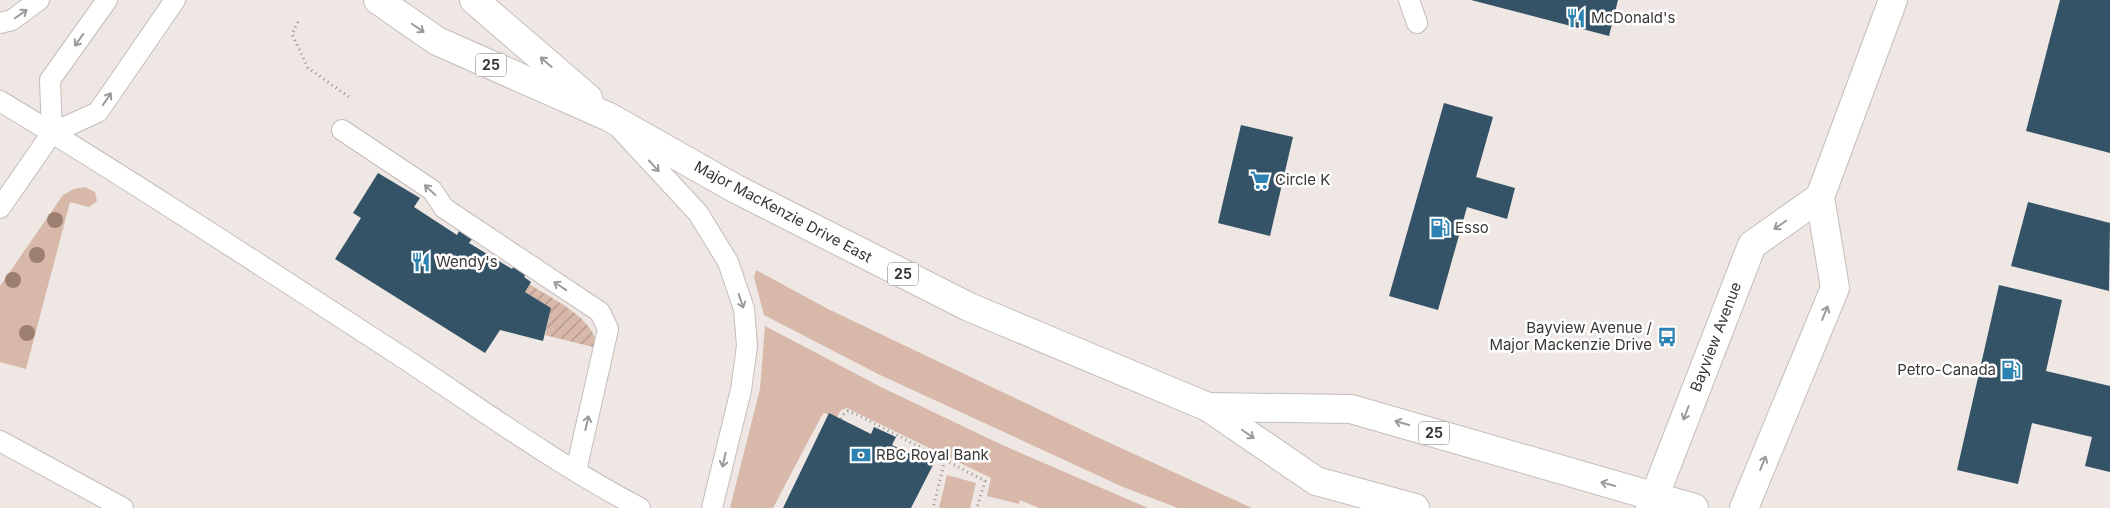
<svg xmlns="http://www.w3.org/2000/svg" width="2110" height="508" font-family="Inter,sans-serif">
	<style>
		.grass { fill: #d7b8a9 }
		.garden { fill: url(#garden-furrows) }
		.building { fill: #345367 }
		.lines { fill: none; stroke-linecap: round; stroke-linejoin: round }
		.lane-casing { stroke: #c4bdba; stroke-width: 22 }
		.secondary-casing { stroke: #c4bdba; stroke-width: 30 }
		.primary-casing { stroke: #c4bdba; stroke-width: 30 }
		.path { stroke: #97928f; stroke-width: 3; stroke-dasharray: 1 4; stroke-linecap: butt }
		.lane { stroke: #fff; stroke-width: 20 }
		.secondary { stroke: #fff; stroke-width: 28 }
		.primary { stroke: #fff; stroke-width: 28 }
		.tree { fill: #9c7f6e }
		.oneway { stroke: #9c9b9a }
		.labels { text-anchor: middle; stroke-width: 5; stroke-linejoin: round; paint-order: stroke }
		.shield { fill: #fff; stroke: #757372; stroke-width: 1 }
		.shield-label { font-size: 14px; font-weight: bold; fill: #3a3736 }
		.poi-label { font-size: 15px; fill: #3a3736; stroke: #fff; text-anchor: start }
		.street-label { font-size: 15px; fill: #3a3736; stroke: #fff }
	</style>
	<defs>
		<pattern id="garden-furrows" width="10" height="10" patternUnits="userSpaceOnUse" patternTransform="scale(1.25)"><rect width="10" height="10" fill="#d7b8a9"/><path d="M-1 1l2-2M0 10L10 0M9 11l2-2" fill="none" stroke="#af968a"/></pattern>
	</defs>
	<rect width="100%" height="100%" fill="#eee7e3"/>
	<g class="grass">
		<path d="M85,187L95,192L97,201L89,207L70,202L26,369L0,362V286L63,195L74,189Z"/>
		<path d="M756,270L828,309L1099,438L1252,508H1178L1123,487L878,374L764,315L754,277Z"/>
		<path d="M765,326L881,387L1000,444L1148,508H1039L1020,500L1019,504L987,496L991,478L847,408L841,410L837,417L824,413L821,417L773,508H730L760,389Z"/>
		<path d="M947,475L976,483L970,508H939Z"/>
	</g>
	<path class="garden" d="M529,284C552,299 596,318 597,348L545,335L551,308L525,292Z"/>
	<g class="building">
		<path d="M1471,0H1618L1609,36Z"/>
		<path d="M2060,0H2110V153L2026,131Z"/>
		<path d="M1444,103L1493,117L1476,177L1515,188L1507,219L1467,207L1438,310L1389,296Z"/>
		<path d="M1241,125L1293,137L1270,236L1218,223Z"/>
		<path d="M378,173L420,198L414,207L457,235L459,231L472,239L469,243L512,269L514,266L526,273L524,277L531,282L525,292L551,308L543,341L500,330L485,353L335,259L361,218L353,213Z"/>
		<path d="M2028,202L2110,223L2109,291L2011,266Z"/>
		<path d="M1999,285L2062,300L2046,371L2110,386V472L2085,466L2092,437L2032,423L2018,484L1957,470Z"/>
		<path d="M829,413L871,434L874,427L896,437L892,445L933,465L911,508H783Z"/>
	</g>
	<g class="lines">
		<defs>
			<g id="lane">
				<path d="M1409,0L1417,23"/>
				<path d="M0,23L12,20L39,0"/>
				<path d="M0,101C137,184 271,272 405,359C482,410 558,465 640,508"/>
				<path d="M342,130L432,190L444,208L600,312L608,329L576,471"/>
				<path d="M621,130L698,213L728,262L744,309L747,346L741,390L712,508"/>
				<path d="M52,133L50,80L107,0"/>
				<path d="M0,208L52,133L98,112L175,0"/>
				<path d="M0,441L123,508"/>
			</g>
			<g id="secondary">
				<path d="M1650,508L1752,245L1820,197"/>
				<path d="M1744,508L1835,288L1820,197L1893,0"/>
			</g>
			<g id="primary">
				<path d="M378,0L437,41L609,117L736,189L969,307L1208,407L1316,481L1415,508"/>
				<path d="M474,0L588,98"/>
				<path d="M1208,407L1351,409L1694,508"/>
			</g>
		</defs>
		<use href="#lane" class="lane-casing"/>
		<use href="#secondary" class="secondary-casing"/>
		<use href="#primary" class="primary-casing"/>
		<g class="path">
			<path d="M298,22L292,34L308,68L352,99"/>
			<path d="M841,419L844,414L848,411L856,414L945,460L933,508"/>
			<path d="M945,460L985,481L977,508"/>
		</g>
		<use href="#lane" class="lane"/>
		<use href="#secondary" class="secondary"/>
		<use href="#primary" class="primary"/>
	</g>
	<g class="tree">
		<circle cx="55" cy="220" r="8"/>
		<circle cx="37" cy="255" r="8"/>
		<circle cx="13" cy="280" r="8"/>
		<circle cx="27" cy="333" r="8"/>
	</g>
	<defs><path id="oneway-shaft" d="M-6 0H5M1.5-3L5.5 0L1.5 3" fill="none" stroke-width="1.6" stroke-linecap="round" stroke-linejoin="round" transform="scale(1.25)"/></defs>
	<g class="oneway">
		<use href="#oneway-shaft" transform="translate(21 14) rotate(-35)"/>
		<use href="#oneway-shaft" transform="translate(418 28) rotate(35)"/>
		<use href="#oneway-shaft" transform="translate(79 40) rotate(126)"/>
		<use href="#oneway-shaft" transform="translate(546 62) rotate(-139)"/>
		<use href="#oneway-shaft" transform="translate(107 99) rotate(-56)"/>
		<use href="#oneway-shaft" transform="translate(654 166) rotate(47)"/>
		<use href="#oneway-shaft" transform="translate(430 190) rotate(-137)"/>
		<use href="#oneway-shaft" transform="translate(1780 225) rotate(145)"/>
		<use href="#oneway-shaft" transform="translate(560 286) rotate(-146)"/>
		<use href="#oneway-shaft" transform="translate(741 301) rotate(71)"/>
		<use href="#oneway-shaft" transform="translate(1825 313) rotate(-68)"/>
		<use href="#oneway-shaft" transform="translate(1686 413) rotate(111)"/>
		<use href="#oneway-shaft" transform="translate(587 423) rotate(-77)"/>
		<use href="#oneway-shaft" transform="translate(1402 423) rotate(-164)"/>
		<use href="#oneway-shaft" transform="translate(1248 434) rotate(35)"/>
		<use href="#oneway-shaft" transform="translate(724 460) rotate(103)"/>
		<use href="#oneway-shaft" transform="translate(1763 463) rotate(-68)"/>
		<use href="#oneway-shaft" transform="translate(1608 484) rotate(-165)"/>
	</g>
	<defs>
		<symbol id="restaurant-bare" viewBox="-9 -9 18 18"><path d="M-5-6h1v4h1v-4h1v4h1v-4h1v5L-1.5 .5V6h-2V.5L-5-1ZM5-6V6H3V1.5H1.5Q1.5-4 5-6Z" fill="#2c83b2" stroke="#fff" stroke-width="2.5" paint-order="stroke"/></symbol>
		<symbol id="supermarket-bare" viewBox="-9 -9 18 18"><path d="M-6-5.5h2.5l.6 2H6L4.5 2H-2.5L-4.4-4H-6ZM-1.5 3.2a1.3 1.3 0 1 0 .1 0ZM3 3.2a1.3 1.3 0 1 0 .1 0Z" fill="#2c83b2" stroke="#fff" stroke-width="2.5" paint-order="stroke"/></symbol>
		<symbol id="fuel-bare" viewBox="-9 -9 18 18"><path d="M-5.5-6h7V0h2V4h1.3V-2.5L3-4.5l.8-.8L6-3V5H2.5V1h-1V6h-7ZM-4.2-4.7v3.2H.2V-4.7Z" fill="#2c83b2" stroke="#fff" stroke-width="2.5" paint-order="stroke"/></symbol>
		<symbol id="bus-bare" viewBox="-9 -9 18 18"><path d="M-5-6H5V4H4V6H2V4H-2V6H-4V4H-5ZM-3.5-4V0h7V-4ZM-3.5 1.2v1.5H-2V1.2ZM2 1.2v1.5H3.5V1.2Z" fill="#2c83b2" stroke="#fff" stroke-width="2.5" paint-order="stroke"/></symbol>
		<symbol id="bank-bare" viewBox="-9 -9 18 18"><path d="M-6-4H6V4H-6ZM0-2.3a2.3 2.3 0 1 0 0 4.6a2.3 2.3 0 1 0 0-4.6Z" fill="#2c83b2" stroke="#fff" stroke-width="2.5" paint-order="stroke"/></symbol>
	</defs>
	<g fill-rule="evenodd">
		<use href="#restaurant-bare" x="1562" y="4" width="28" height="28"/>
		<use href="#supermarket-bare" x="1246" y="166" width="28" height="28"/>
		<use href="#fuel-bare" x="1426" y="214" width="28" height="28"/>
		<use href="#restaurant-bare" x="407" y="248" width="28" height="28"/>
		<use href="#bus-bare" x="1653" y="323" width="28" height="28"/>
		<use href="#fuel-bare" x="1997" y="356" width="28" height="28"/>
		<use href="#bank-bare" x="847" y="441" width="28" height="28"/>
	</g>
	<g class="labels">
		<g class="shield">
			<rect x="476" y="53.5" width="30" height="23" rx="4"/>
			<rect x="888" y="262.5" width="30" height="23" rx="4"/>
			<rect x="1419" y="421.5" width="30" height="23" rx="4"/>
		</g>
		<g class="shield-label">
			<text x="491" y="70">25</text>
			<text x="903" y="279">25</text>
			<text x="1434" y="438">25</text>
		</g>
		<g class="poi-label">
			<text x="1591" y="23">McDonald's</text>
			<text x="1275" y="185">Circle K</text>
			<text x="1455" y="233">Esso</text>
			<text x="436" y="267">Wendy's</text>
			<text x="1652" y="333" text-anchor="end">Bayview Avenue /<tspan x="1652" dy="17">Major Mackenzie Drive</tspan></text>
			<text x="1996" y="375" text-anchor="end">Petro-Canada</text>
			<text x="876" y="460">RBC Royal Bank</text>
		</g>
		<g class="street-label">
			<text transform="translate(783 212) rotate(28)" y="5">Major MacKenzie Drive East</text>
			<text transform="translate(1716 337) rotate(-69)" y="5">Bayview Avenue</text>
		</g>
	</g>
</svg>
